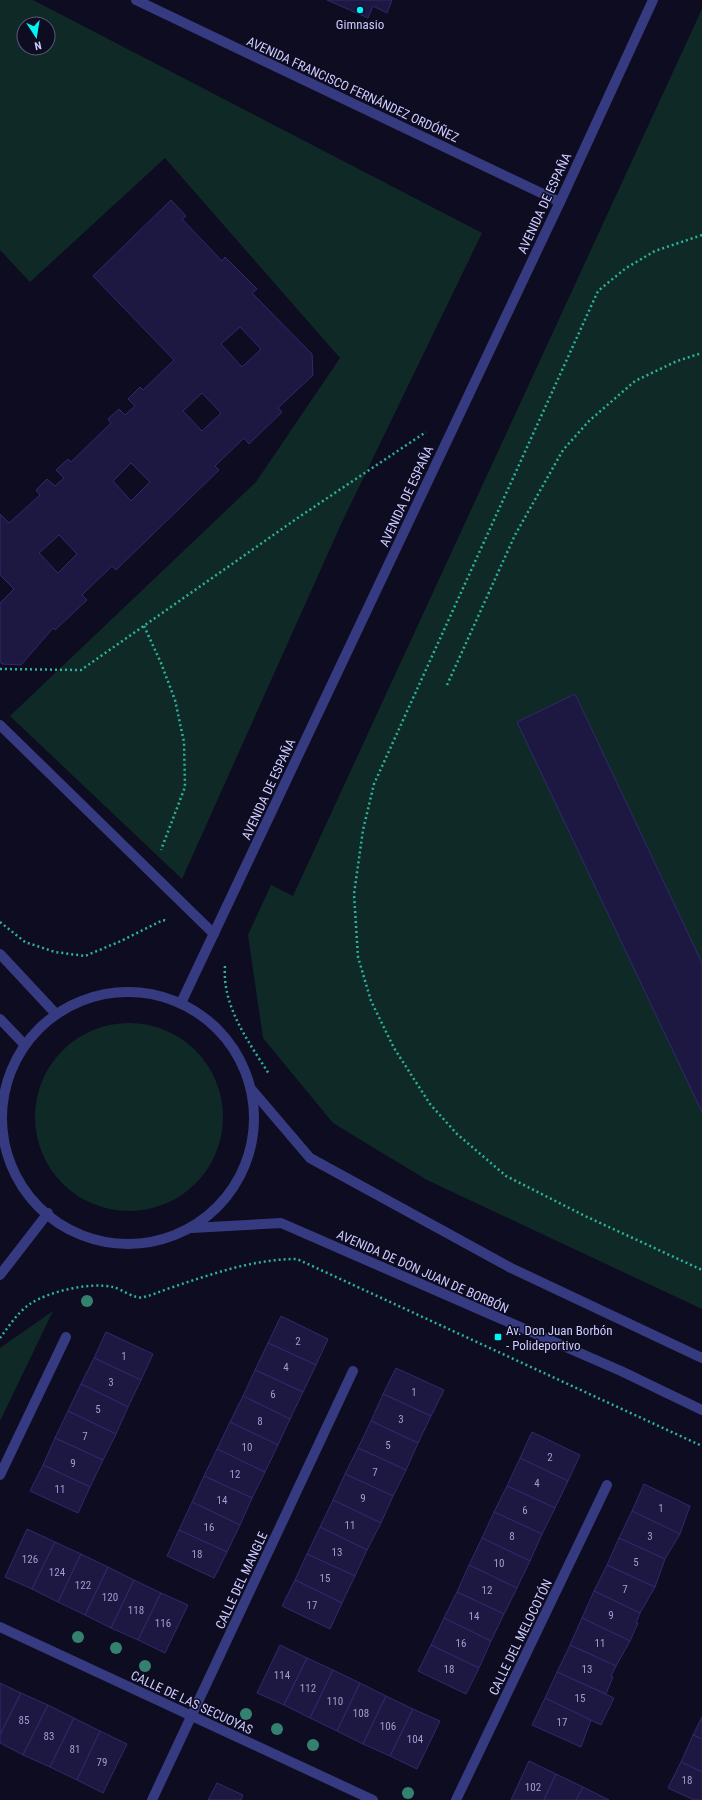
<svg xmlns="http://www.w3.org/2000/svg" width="702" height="1800" font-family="'Roboto Condensed',sans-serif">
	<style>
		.green { fill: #0f2a26; fill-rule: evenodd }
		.building { fill: #1c1841; stroke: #30296e; fill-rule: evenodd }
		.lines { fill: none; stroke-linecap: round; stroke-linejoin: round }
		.path { stroke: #2bb39e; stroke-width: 2.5; stroke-dasharray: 2 3; stroke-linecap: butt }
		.minor { stroke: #363a80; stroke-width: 10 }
		.tree { fill: #358170 }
		.poi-dot { fill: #00f5f6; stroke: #0e0c20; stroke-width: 1.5 }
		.labels { text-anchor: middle; stroke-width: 3; stroke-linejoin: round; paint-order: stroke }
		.number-label { font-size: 11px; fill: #a09ed0 }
		.poi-label { font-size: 13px; fill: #cccbff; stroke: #0e0c20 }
		.street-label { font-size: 13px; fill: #cccbff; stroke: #0e0c20 }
	</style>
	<rect width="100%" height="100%" fill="#0e0c20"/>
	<g class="green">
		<path d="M0,0H33L482,233L342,522L182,879L10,716L256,482L340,358L165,158L30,282L0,250ZM24,24H48V48H24Z"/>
		<path d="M702,9V1309L427,1180L333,1123L263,1038L248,935L271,885L293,896Z"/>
		<circle cx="129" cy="1117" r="94"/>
		<path d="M53,1311L0,1421V1348Z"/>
	</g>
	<g class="building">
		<path d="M327,0H392L387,13L373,6L368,18Z"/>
		<path d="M171,200L186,216L182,219L222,261L225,257L257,289L252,293L312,354L313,375L278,408L282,412L249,444L244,438L215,466L219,470L116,570L112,566L82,595L87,600L55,630L53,628L21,665L2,664L0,662V603L14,589L0,575V514L9,523L40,495L36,490L47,479L55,486L64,478L56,470L68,459L71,462L111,423L108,419L119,409L125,415L135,406L128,399L140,387L143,390L174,360L93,276ZM240,327L261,349L242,367L221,344ZM202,393L221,413L202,431L183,411ZM131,463L150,482L131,501L113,481ZM59,535L77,554L58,573L39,553Z"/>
		<path d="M575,694L702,963V1112L517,722Z"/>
		<path d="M281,1316L328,1339L316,1365L268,1343Z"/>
		<path d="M106,1332L153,1354L141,1380L94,1358Z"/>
		<path d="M268,1343L316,1365L303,1392L255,1370Z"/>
		<path d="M94,1358L141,1380L128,1407L81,1384Z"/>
		<path d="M396,1368L444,1390L431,1416L383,1394Z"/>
		<path d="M255,1370L303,1392L290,1419L243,1396Z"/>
		<path d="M81,1384L128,1407L116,1434L68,1411Z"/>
		<path d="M383,1394L431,1416L418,1443L371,1421Z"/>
		<path d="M243,1396L290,1419L278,1445L230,1422Z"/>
		<path d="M68,1411L116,1434L103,1460L55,1438Z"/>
		<path d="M371,1421L418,1443L406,1470L358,1448Z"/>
		<path d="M230,1422L278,1445L265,1472L217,1449Z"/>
		<path d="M532,1432L580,1455L568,1481L520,1458Z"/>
		<path d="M55,1438L103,1460L90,1487L43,1465Z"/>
		<path d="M358,1448L406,1470L393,1496L345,1474Z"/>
		<path d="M217,1449L265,1472L252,1498L204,1476Z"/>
		<path d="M520,1458L568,1481L555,1508L507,1486Z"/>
		<path d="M43,1465L90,1487L78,1513L30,1491Z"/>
		<path d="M345,1474L393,1496L381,1523L333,1500Z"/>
		<path d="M204,1476L252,1498L240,1525L192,1502Z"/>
		<path d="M644,1484L690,1506L680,1534L632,1511Z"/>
		<path d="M507,1486L555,1508L542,1534L494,1512Z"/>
		<path d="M333,1500L381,1523L367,1550L320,1527Z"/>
		<path d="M192,1502L240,1525L227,1552L179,1530Z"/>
		<path d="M632,1511L680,1534L665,1559L619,1538Z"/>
		<path d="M494,1512L542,1534L530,1561L482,1538Z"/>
		<path d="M320,1527L367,1550L355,1576L307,1554Z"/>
		<path d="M27,1529L55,1542L32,1589L5,1577Z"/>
		<path d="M179,1530L227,1552L214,1578L167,1556Z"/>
		<path d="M482,1538L530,1561L517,1588L469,1565Z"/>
		<path d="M619,1538L665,1559L655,1587L607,1565Z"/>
		<path d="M55,1542L81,1554L58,1602L32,1589Z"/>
		<path d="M81,1554L108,1567L85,1615L58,1602Z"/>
		<path d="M307,1554L355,1576L342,1603L295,1580Z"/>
		<path d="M469,1565L517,1588L504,1614L457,1592Z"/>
		<path d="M607,1565L655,1587L640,1613L594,1591Z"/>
		<path d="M108,1567L134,1580L111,1628L85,1615Z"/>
		<path d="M134,1580L161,1593L138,1640L111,1628Z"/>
		<path d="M295,1580L342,1603L330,1629L282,1606Z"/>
		<path d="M594,1591L640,1613L636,1623H638L630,1641L582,1618Z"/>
		<path d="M457,1592L504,1614L491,1641L444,1618Z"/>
		<path d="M161,1593L188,1605L165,1653L138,1640Z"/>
		<path d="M444,1618L491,1641L479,1668L431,1645Z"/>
		<path d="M582,1618L630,1641L616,1666L570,1645Z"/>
		<path d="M280,1645L307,1658L284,1705L257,1693Z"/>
		<path d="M431,1645L479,1668L466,1694L418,1671Z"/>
		<path d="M570,1645L616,1666L611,1676L613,1677L606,1694L557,1672Z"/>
		<path d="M307,1658L333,1670L310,1718L284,1705Z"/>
		<path d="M333,1670L360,1683L337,1731L310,1718Z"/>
		<path d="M557,1672L614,1698L601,1725L545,1698Z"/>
		<path d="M0,1683L21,1693L0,1735Z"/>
		<path d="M360,1683L386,1696L363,1744L337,1731Z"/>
		<path d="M21,1693L48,1705L23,1755L0,1743V1735Z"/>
		<path d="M386,1696L413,1709L390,1756L363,1744Z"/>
		<path d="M545,1698L591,1720L581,1747L532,1725Z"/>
		<path d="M48,1705L74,1718L50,1767L23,1755Z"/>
		<path d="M413,1709L440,1721L417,1769L390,1756Z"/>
		<path d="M702,1717V1739L693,1735Z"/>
		<path d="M74,1718L100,1731L77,1780L50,1767Z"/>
		<path d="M100,1731L127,1744L103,1793L77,1780Z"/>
		<path d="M693,1735L702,1739V1772L681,1762Z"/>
		<path d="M529,1761L556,1774L544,1800H511Z"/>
		<path d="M681,1762L702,1772V1800H694L668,1788Z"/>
		<path d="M556,1774L583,1787L576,1800H544Z"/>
		<path d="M217,1783L243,1795L241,1800H208Z"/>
		<path d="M583,1787L609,1800H576Z"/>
	</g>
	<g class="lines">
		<g class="path">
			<path d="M702,235L655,251L626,268L598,291L374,784L363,830L354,894L358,957L371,1001L394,1048L430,1104L457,1134L506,1176L585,1216L702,1270"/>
			<path d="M144,626L161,663L175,700L184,742L185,787L161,850"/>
			<path d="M0,669L81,670L299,517L426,432"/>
			<path d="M447,685L515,535L563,450L589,421L635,381L677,361L702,353"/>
			<path d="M0,922L25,942L55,952L85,956L121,941L163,920L167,921"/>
			<path d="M225,966C222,1006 248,1041 269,1074"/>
			<path d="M0,1338C9,1326 18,1312 30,1304C49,1291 91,1282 113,1287C122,1289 135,1300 144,1297C153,1295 161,1291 170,1288C212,1274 253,1259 297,1259L702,1446"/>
		</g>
		<g class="minor">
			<path d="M136,0L560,202"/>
			<path d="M0,725L214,934"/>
			<path d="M0,954L56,1014"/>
			<circle cx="128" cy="1118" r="126"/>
			<path d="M181,1003L560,202L653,0"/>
			<path d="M0,1019L24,1044"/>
			<path d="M252,1090L310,1158L511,1268L702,1358"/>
			<path d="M192,1228L281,1223L621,1371L702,1410"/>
			<path d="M0,1275L48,1213"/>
			<path d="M0,1475L66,1337"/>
			<path d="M0,1627L373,1800"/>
			<path d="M152,1800L353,1371"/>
			<path d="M456,1800L607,1485"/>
		</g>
	</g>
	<g class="tree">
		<circle cx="87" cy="1301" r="6"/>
		<circle cx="78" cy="1637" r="6"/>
		<circle cx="116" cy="1648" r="6"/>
		<circle cx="145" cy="1666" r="6"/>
		<circle cx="246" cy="1714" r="6"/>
		<circle cx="277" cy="1729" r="6"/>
		<circle cx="313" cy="1745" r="6"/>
		<circle cx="408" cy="1793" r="6"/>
	</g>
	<g class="poi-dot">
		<circle cx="360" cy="10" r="4"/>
		<rect x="494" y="1333" width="8" height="8" rx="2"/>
	</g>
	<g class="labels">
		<g class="number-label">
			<text x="298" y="1345">2</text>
			<text x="124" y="1360">1</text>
			<text x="286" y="1371">4</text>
			<text x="111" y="1386">3</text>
			<text x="414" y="1396">1</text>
			<text x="273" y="1398">6</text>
			<text x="98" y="1413">5</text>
			<text x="401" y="1423">3</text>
			<text x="260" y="1425">8</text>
			<text x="85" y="1440">7</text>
			<text x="388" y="1449">5</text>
			<text x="247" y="1451">10</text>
			<text x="550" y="1461">2</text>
			<text x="73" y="1467">9</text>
			<text x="375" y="1476">7</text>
			<text x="235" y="1478">12</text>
			<text x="537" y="1487">4</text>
			<text x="60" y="1493">11</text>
			<text x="363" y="1502">9</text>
			<text x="222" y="1504">14</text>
			<text x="661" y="1512">1</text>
			<text x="525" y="1514">6</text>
			<text x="350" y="1529">11</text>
			<text x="209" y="1531">16</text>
			<text x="512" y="1540">8</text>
			<text x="650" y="1540">3</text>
			<text x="337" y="1556">13</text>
			<text x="197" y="1558">18</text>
			<text x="30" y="1563">126</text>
			<text x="636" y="1566">5</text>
			<text x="499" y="1567">10</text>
			<text x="57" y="1576">124</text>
			<text x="325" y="1582">15</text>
			<text x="83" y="1589">122</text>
			<text x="625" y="1593">7</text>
			<text x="487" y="1594">12</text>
			<text x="110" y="1601">120</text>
			<text x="312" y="1609">17</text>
			<text x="136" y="1614">118</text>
			<text x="611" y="1619">9</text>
			<text x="474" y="1620">14</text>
			<text x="163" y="1627">116</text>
			<text x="461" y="1647">16</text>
			<text x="600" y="1647">11</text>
			<text x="449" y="1673">18</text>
			<text x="587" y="1673">13</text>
			<text x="282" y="1679">114</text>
			<text x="308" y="1692">112</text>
			<text x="580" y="1702">15</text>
			<text x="335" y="1705">110</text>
			<text x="361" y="1717">108</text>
			<text x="24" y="1724">85</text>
			<text x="562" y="1726">17</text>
			<text x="388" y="1730">106</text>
			<text x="49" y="1740">83</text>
			<text x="415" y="1743">104</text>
			<text x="75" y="1753">81</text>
			<text x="102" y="1766">79</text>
			<text x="687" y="1784">18</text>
			<text x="533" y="1791">102</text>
		</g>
		<g class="poi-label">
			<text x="360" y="29">Gimnasio</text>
			<text x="506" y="1335" text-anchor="start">Av. Don Juan Borbón<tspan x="506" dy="15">- Polideportivo</tspan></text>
		</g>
		<g class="street-label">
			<text transform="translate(353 89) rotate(25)" y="5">AVENIDA FRANCISCO FERNÁNDEZ ORDÓÑEZ</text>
			<text transform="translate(544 203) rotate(-65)" y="5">AVENIDA DE ESPAÑA</text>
			<text transform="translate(406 496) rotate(-65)" y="5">AVENIDA DE ESPAÑA</text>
			<text transform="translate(268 789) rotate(-65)" y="5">AVENIDA DE ESPAÑA</text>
			<text transform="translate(423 1271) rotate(24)" y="5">AVENIDA DE DON JUAN DE BORBÓN</text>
			<text transform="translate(241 1580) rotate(-65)" y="5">CALLE DEL MANGLE</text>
			<text transform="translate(520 1637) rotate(-64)" y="5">CALLE DEL MELOCOTÓN</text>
			<text transform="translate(192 1702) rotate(25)" y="5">CALLE DE LAS SECUOYAS</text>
		</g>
	</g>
	<g transform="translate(36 36) rotate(168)"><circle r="19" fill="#0e0c20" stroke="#5a5879"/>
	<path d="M0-3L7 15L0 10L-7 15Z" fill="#00f5f6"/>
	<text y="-6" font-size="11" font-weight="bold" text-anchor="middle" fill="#cccbff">N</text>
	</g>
</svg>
